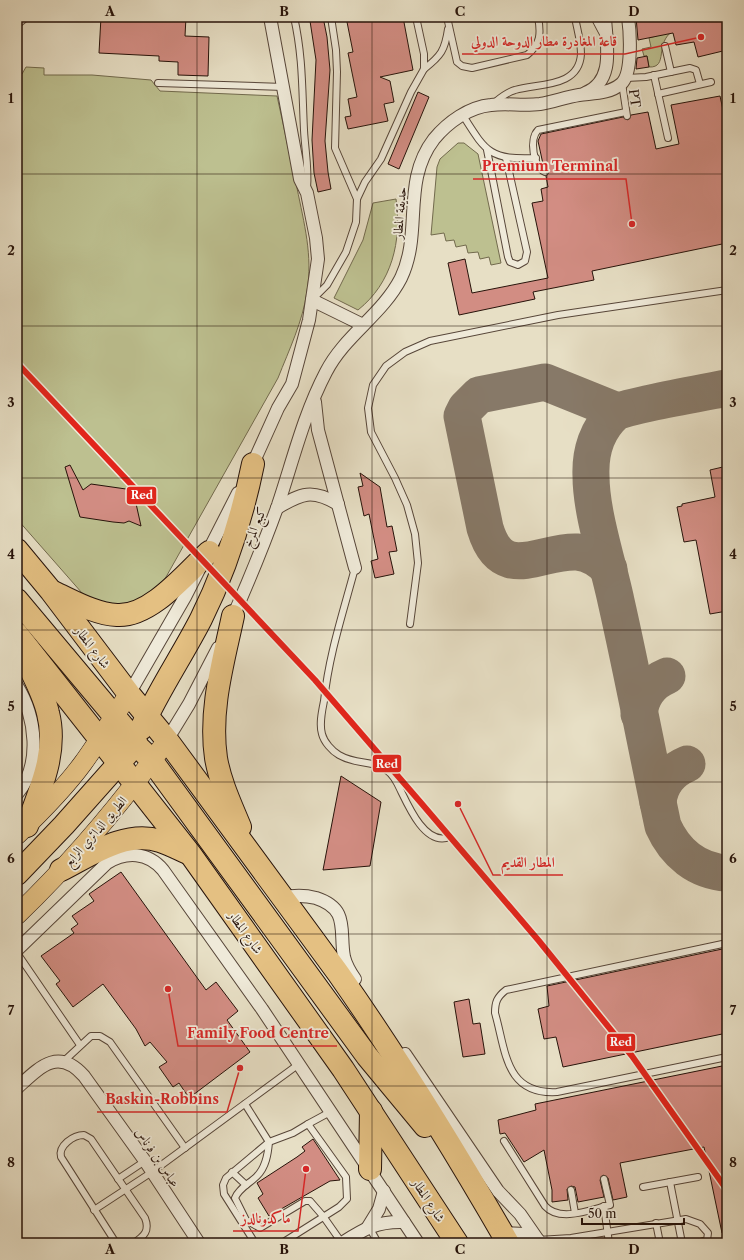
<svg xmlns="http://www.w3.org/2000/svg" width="744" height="1260" font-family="'Libre Caslon Text',Amiri,serif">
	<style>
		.green { fill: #bdc090; stroke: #726a4d }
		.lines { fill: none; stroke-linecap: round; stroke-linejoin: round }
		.taxiway { stroke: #877968; stroke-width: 37 }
		.building { fill: #d28d83; stroke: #27130a }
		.lane-casing { stroke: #574639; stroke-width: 8 }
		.street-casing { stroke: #574639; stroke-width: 14 }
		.primary-casing { stroke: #27130a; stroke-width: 20 }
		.highway-casing { stroke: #27130a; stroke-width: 24 }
		.lane { stroke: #efead9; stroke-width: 6 }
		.street { stroke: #efead9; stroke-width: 12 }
		.primary { stroke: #e4c082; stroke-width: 19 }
		.highway { stroke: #e4c082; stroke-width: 22 }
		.metro-1-casing { stroke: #efead9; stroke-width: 9 }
		.metro-1 { stroke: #e2251c; stroke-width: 6 }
		.grid { fill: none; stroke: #27130a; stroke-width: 1; stroke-opacity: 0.55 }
		.labels { text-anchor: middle; stroke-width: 3.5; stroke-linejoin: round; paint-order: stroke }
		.street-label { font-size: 13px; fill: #27130a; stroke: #efead9 }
		.leader { fill: none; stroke: #d62828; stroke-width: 1.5 }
		.callout-dot { fill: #d62828; stroke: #efead9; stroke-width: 1.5 }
		.callout-label { font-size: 14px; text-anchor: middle; font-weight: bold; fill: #d62828; stroke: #efead9; stroke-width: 3.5; stroke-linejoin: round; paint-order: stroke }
		.line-badge { stroke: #efead9; stroke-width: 1.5 }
		.badge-label { font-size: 11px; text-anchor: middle; font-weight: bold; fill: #fff }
		.neatline { fill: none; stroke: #27130a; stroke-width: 1.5 }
		.grid-label { font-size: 13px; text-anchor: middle; font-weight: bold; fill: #27130a }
	</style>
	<rect width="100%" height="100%" fill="#e7dfc5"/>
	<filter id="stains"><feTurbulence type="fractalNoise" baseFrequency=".005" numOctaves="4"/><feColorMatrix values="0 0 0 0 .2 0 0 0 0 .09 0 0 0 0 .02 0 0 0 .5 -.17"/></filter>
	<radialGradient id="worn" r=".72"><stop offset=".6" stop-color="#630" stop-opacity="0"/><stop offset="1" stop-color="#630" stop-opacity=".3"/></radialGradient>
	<g class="green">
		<path d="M673,31C654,43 669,68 649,67L647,56H644L642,49L651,47L649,38Z"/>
		<path d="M26,67L44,68V75H92L151,80L160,91L277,96C284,127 290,158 297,188C304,223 313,256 307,291C303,321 289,350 278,378L166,577L153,598L135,607L100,604L82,593L17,519V78L22,74Z"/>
		<path d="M458,143H464L478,154L501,263L491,265L489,257L480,259L478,252L468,253L466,245L456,247L454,240L446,241L444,233L431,235L437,167L440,159Z"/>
		<path d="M396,199C402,241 392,283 358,310L334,298L363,240L373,203Z"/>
	</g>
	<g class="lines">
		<g class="taxiway">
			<path d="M727,388C712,391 621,407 615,413C597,429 590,452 591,476C591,513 608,563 616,601C633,676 647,751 663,826C675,853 697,871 727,873"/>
			<path d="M609,569C600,560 590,553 577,552C540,550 502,585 485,528L462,416L466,408L479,395L545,382L617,411"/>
			<path d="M639,714C641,696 650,683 667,676"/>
			<path d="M658,802C660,784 670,771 687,764"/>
		</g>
	</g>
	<g class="building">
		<path d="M101,17H186L185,36L209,37L208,76L178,75V62L159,61V56L99,53Z"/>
		<path d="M323,17L327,37L330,70L325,141L328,172L331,189L318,192L314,173L312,140L316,60L310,21Z"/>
		<path d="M346,17H403L413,70L380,77L390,81L394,102L384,104L388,121L348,129L345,117L351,116L348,99L357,97L348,53L353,52Z"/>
		<path d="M636,17H727V50L698,57L694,42L676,45L673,33L638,40Z"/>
		<path d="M647,56L649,67L636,69L637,58Z"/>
		<path d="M418,92L429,97L399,169L388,164Z"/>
		<path d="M720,96L727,129V243L592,271L594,280L533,292L535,299L459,315L448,263L465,259L472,293L548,278L532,203L543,201L541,189L548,187L546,176L549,172L543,164L538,141L541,134L623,117L628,120L631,115L648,112L656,149L679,144L671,105Z"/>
		<path d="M70,465L83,490L91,484L133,490L141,526L129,521L124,523L113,522L80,517L65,467Z"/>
		<path d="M727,466V611L710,614L696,540L684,542L677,507L682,506V504L715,497L710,470Z"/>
		<path d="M360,473L380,487L387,527L392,526L397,551L389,552L394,574L375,578L371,561L378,559L369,514L364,516L358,487L363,486Z"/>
		<path d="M341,776L381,802L370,866L323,870Z"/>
		<path d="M121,872L206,990L216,982L238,1011L227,1020L250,1052L189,1098L179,1083L173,1087L159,1067L167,1062L150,1042L145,1046L136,1029L103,984L73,1007L56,984L60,981L41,956L74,933L71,929L78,924L72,916L94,901L89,894Z"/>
		<path d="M727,948V1033L563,1067L556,1037L544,1039L538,1009L549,1006L547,986Z"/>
		<path d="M469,999L473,1024L480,1023L485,1054L463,1057L454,1002Z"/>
		<path d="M727,1065V1232L722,1233L704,1147L620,1163L627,1197L613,1200L608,1178L603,1175L600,1180L604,1197L578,1202L575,1187L571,1186L567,1189L568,1200L552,1202V1190L544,1150L524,1162L505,1133L500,1134L498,1120L536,1110L535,1104Z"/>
		<path d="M313,1139L340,1180L330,1181L269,1216L258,1198L263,1194L257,1183L297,1157L305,1151L302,1147Z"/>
	</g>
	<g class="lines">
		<defs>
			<g id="lane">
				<path d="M294,17C303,57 302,90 304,130C305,150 309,169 307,188"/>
				<path d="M331,17L336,50L337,72L335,148L357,199"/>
				<path d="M447,17L457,62L462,66L472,68L527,55C541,44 541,33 538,17"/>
				<path d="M594,17L603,34"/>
				<path d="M665,46L671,72"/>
				<path d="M424,69C441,56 445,50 448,29"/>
				<path d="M654,75L668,138"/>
				<path d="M626,78L646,77L690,68L696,70L700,84"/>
				<path d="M158,83L284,87"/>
				<path d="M622,83L627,116"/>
				<path d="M658,94L711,82"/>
				<path d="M494,103C500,98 507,92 515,90C539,83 579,88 581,54C581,41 577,29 575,17"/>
				<path d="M462,114C486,152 489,160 536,158"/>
				<path d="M487,150L508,257L510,262L518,265L525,261L527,252L506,158"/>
				<path d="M545,172C533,167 529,139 538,130L626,112"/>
				<path d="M314,298L327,285L346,252L356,222L357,199L365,182L381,159L411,92L424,69V54L416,17"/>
				<path d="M355,568C343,613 329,654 324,701C322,711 319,724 322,734C324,742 332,751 339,755C361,768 383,756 397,783C406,800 422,843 446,838"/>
				<path d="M410,624L418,563L415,534L407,505L395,478L371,432L368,408L373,385L386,366L405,352L430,341L558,315L727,290"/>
				<path d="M727,943L506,990C497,997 495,1002 495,1013C506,1051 505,1095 557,1092L727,1057"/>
				<path d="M17,953L80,1045"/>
				<path d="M64,1061L91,1036H100L110,1042L185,1148"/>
				<path d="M245,1104L269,1142C268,1154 266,1167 257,1176C249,1184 239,1188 235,1198L246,1220L260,1228L305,1201H310L323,1216L342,1243"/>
				<path d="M308,1124L332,1111"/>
				<path d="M504,1141L545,1206C560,1223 592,1209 610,1205L604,1179"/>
				<path d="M232,1172L246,1185"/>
				<path d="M118,1179L145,1161"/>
				<path d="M670,1182L682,1243"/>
				<path d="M643,1187L698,1177"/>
				<path d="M571,1190L575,1213"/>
				<path d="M604,1206L609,1243"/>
				<path d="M94,1210L152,1172L299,1064"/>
				<path d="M656,1223L660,1243"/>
				<path d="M369,1227L378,1243"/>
				<path d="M538,1240L571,1238L686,1219L700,1224L708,1233L707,1240L696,1243"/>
				<path d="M116,1243L61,1157C58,1146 73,1135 84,1135L91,1139L145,1218C150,1231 144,1236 134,1243"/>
				<path d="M255,1243L224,1194L223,1185L226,1178L269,1142L293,1133L308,1124L346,1177L347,1199L339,1207L282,1243"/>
			</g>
			<g id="street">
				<path d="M17,21L22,17"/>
				<path d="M585,93C616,81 606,43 605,17"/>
				<path d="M312,300L363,325"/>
				<path d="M315,402L318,430L355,568"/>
				<path d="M251,468L278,408L292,384L309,320L318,259L316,238L307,193L300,179L270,17"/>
				<path d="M277,508C302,493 312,489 338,504"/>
				<path d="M231,621C248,583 264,544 278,505C293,460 304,414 326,372C345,335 382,315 401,278C423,232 401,182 434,139C448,122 469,107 491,105C507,103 523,106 540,104C553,102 566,97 579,95C593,93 609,94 621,84C633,74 630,31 628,17"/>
				<path d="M17,686C36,717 42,765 17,794"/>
				<path d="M129,694L185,597L238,493"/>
				<path d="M167,740L189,704L218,648"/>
				<path d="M282,898C294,895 304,895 316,898C350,909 339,931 344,957C346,965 350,972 355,979"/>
				<path d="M17,950L107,863C126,851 148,852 163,870L262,1009L418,1243"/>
				<path d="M405,1054L498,1191L520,1214L538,1240"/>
				<path d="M17,1088C40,1067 58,1047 84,1076L145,1161L199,1243"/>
				<path d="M368,1227L379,1209L384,1191"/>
				<path d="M502,1233L525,1234L538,1240"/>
				<path d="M342,1243C364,1229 377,1221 404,1222"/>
			</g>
			<g id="primary">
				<path d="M17,835C40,813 64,789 83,763C99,741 113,717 129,694"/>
				<path d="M17,915C72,862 122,803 167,740"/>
			</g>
			<g id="highway">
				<path d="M17,550L51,591L129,694L167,740L338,973C399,1060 455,1151 508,1243"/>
				<path d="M53,592C73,601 95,614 117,615C151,617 186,573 209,552"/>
				<path d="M17,600L136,742"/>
				<path d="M233,616C223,663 209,710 216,758C220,782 231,805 240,827"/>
				<path d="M17,634L191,855L343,1069L457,1243"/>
				<path d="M141,729C158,691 182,656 201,619C226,569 242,518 253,464"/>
				<path d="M99,740C120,728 139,746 152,761L367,1056L425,1126"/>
				<path d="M27,826C40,790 58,752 48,713C44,695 35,679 27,662"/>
				<path d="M61,870C91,855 125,830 160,841C169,844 179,849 188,853"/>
				<path d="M17,874L64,825L128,753"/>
				<path d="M370,1169L371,1111"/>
			</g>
		</defs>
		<use href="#lane" class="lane-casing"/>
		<use href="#street" class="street-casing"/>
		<use href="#primary" class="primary-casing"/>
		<use href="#highway" class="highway-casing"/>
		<use href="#lane" class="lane"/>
		<use href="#street" class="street"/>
		<use href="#primary" class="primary"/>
		<use href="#highway" class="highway"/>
		<defs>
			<path id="metro-1" d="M17,363L315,680L422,804L539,941L632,1056L727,1190"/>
		</defs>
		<use href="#metro-1" class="metro-1-casing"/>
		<use href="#metro-1" class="metro-1"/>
	</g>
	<path class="grid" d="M197,17V1243M372,17V1243M547,17V1243M17,174H727M17,326H727M17,478H727M17,630H727M17,782H727M17,934H727M17,1086H727"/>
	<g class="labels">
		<g class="street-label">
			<text transform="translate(635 98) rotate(82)" y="5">PT</text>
			<text transform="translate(399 213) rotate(-85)" y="5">حديقة المطار</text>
			<text transform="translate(254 527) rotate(-68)" y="5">كبع المرخ</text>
			<text transform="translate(93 647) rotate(53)" y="5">شارع المطار</text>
			<text transform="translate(95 831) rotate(-49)" y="5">الطريق الدائري الرابع</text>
			<text transform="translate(246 932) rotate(55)" y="5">شارع المطار</text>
			<text transform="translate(158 1157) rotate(56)" y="5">عباس بن فرناس</text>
			<text transform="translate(429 1200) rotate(57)" y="5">شارع المطار</text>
		</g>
	</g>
	<path class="leader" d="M701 37L625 54H462M632 224L626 179H473M458 804L493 875H563M168 989L178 1046H337M240 1068L227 1112H97M306 1169L298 1231H233"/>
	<g class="callout-dot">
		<circle cx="701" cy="37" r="4"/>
		<circle cx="632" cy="224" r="4"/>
		<circle cx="458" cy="804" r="4"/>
		<circle cx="168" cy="989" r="4"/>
		<circle cx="240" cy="1068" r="4"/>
		<circle cx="306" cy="1169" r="4"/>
	</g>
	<g class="callout-label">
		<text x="544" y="46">قاعة المغادرة مطار الدوحة الدولي</text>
		<text x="550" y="171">Premium Terminal</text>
		<text x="528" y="867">المطار القديم</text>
		<text x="258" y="1038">Family Food Centre</text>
		<text x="162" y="1104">Baskin-Robbins</text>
		<text x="266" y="1223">ماكدونالدز</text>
	</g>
	<g class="line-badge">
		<rect x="126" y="486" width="31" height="19" rx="4" fill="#e2251c"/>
		<rect x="372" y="754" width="30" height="19" rx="4" fill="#e2251c"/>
		<rect x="606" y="1033" width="30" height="19" rx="4" fill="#e2251c"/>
	</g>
	<g class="badge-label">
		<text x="142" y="499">Red</text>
		<text x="387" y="768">Red</text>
		<text x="621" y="1046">Red</text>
	</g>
	<rect width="744" height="1260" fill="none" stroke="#e7dfc5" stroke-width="44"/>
	<path d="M582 1218v6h102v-6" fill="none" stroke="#27130a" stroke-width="2"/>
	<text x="588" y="1218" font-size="12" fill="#27130a" stroke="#efead9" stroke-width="3" paint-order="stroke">50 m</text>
	<rect x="22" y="22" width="700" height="1216" class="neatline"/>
	<g class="grid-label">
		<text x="110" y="16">A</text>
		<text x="284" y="16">B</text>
		<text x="460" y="16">C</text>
		<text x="634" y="16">D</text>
		<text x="11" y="103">1</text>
		<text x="733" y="103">1</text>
		<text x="11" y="255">2</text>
		<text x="733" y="255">2</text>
		<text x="11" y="407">3</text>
		<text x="733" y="407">3</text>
		<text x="11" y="559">4</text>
		<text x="733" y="559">4</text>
		<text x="11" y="711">5</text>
		<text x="733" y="711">5</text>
		<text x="11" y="863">6</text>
		<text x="733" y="863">6</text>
		<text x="11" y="1015">7</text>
		<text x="733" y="1015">7</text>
		<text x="11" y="1167">8</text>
		<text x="733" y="1167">8</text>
		<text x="110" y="1254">A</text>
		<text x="284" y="1254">B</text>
		<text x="460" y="1254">C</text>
		<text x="634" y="1254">D</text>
	</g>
	<rect width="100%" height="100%" filter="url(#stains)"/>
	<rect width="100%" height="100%" fill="url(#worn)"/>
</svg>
